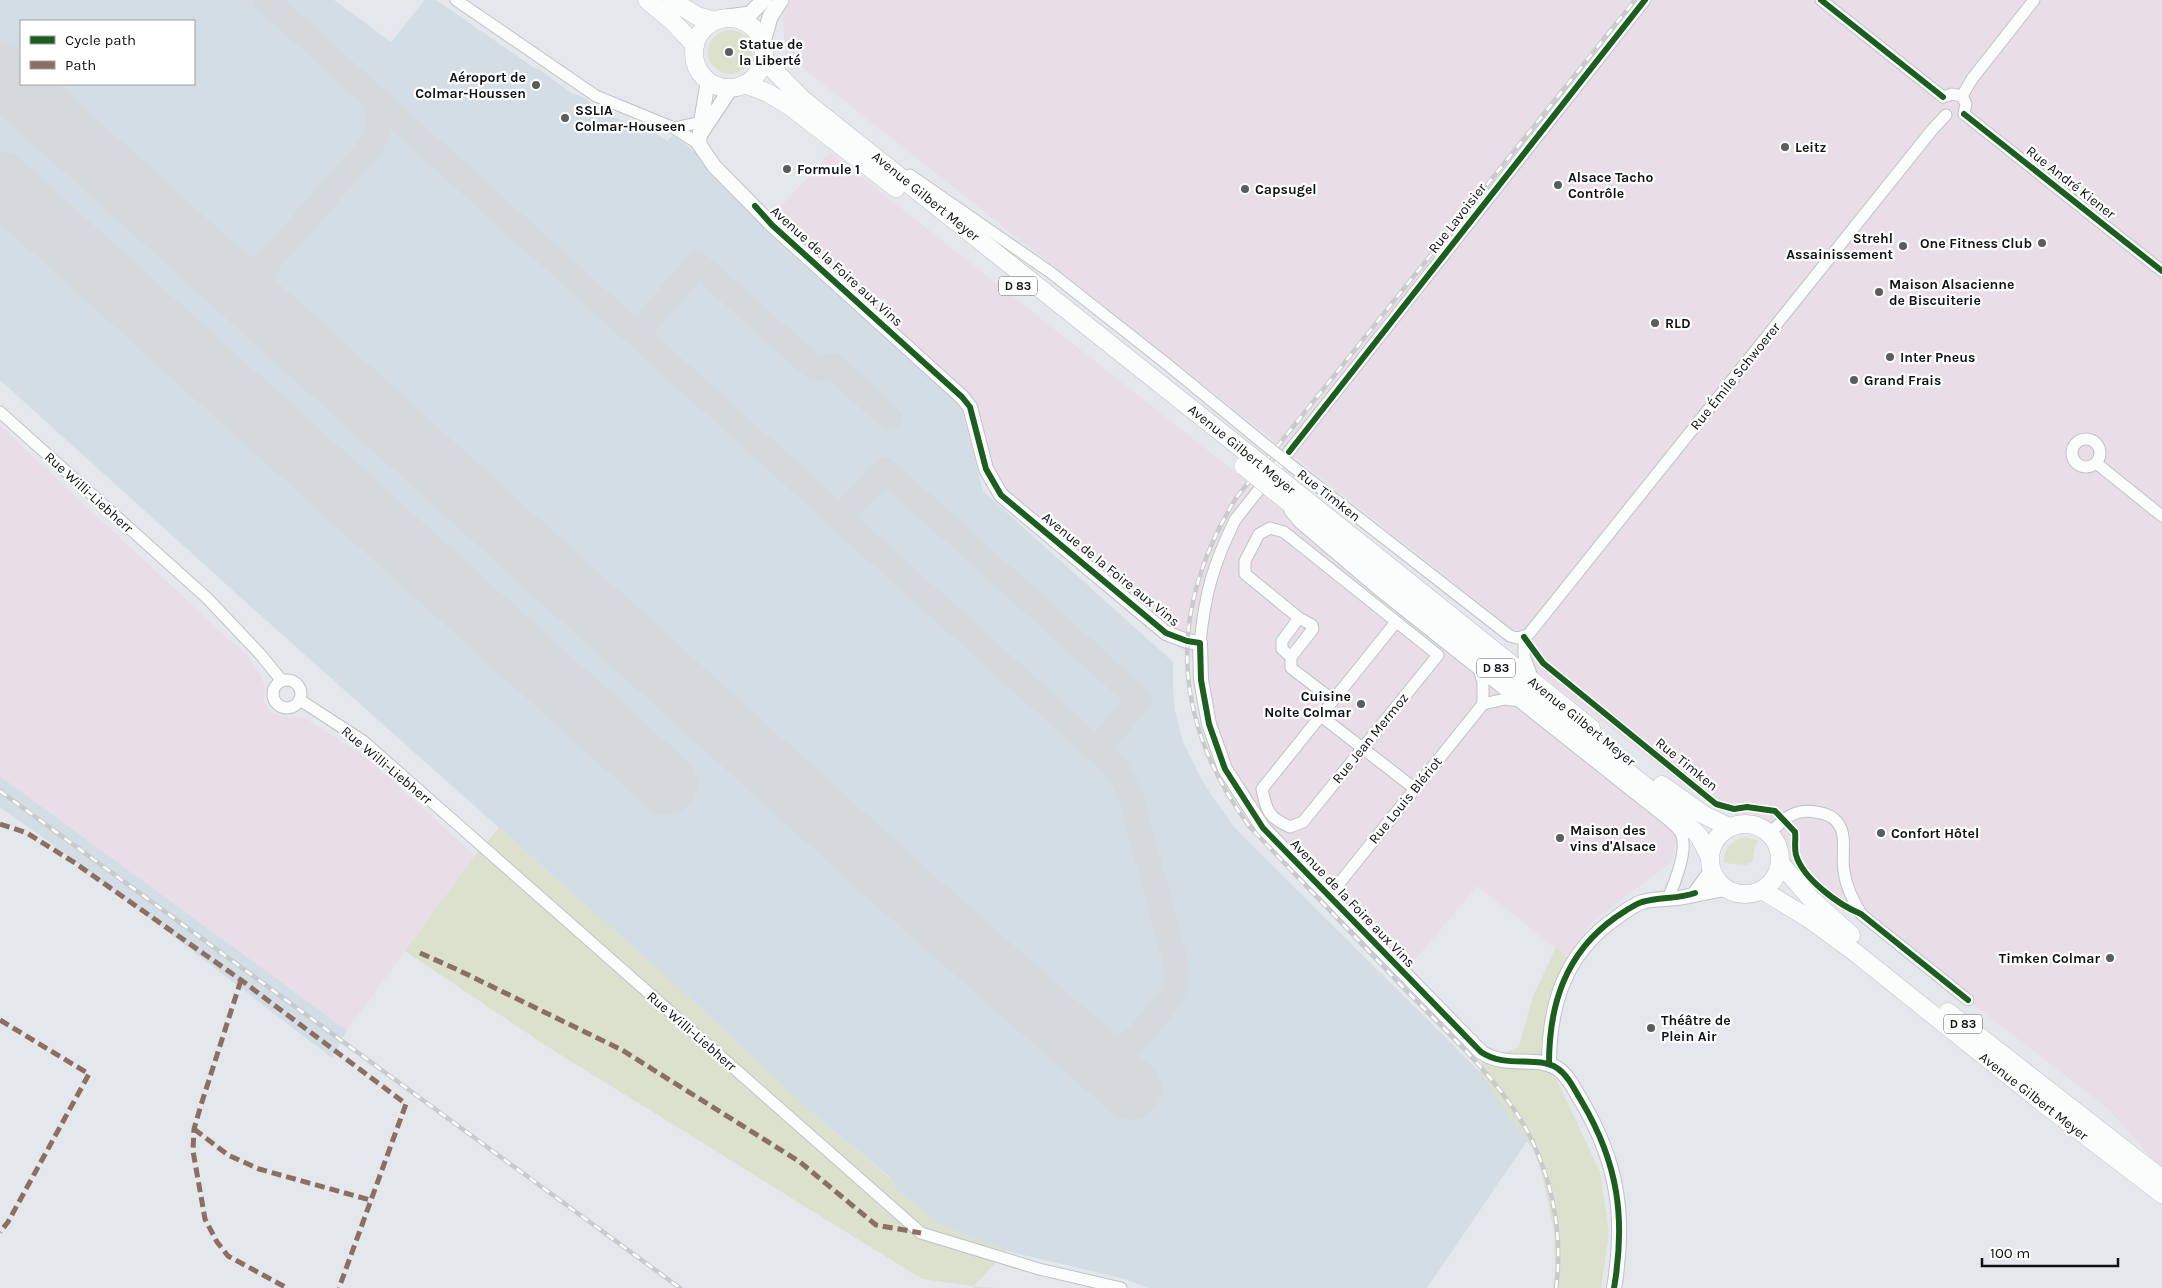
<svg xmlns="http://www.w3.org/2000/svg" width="2162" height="1288" font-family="Karla,sans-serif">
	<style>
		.built { fill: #d3dde5; fill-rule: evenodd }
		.industrial { fill: #e9dee7 }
		.green { fill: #dbe1cc }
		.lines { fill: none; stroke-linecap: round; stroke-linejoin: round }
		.taxiway { stroke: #d6d9dc; stroke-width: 25 }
		.runway { stroke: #d6d9dc; stroke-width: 61 }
		.minor-casing { stroke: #bfc3c6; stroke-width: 13 }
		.tertiary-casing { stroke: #bfc3c6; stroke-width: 16 }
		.secondary-casing { stroke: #bfc3c6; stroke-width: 17 }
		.primary-casing { stroke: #bfc3c6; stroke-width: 19 }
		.minor { stroke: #fbfcfc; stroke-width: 11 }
		.tertiary { stroke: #fbfcfc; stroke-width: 14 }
		.secondary { stroke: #fbfcfc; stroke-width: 15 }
		.primary { stroke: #fbfcfc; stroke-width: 18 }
		.rail-casing { stroke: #c9cacc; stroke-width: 4.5 }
		.rail { stroke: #fff; stroke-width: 2.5; stroke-dasharray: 8; stroke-linecap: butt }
		.minor-bridge-casing { stroke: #bfc3c6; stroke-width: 13; stroke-linecap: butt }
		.primary-bridge-casing { stroke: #bfc3c6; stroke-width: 19; stroke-linecap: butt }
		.minor-bridge { stroke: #fbfcfc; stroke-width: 11 }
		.primary-bridge { stroke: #fbfcfc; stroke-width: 18 }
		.quiet { stroke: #8d6e63; stroke-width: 5; stroke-dasharray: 10 5; stroke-linecap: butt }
		.cycleway-casing { stroke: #fff; stroke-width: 9 }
		.cycleway { stroke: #1b5e20; stroke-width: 6 }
		.poi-dot { fill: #5a5d60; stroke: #fff; stroke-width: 2 }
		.labels { text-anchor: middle; stroke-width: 4.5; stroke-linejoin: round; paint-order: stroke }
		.shield { fill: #fff; stroke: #57595a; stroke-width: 1 }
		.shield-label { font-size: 12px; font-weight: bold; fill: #0f1214 }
		.poi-label { font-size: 14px; font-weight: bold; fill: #0f1214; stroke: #fff; text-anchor: start }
		.street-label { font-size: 14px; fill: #0f1214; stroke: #fff }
	</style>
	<rect width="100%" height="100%" fill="#e4e8ec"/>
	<g class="built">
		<path d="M0,0H334L391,42L425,0H436L533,67L539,69L571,93L581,96L589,101L592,109L654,132L667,141L673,135L699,155L766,226L764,229L961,406L983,491L1173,662V689L1175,711L1183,742L1204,784L1234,827L1480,1072L1527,1141L1427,1288H1149L1125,1279L1007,1251L941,1225L896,1189L891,1178L814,1115L690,998L249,605L0,380ZM21,21H194V84H21Z"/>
		<path d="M0,776L347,1030L332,1058L66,854L0,807Z"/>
	</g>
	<g class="industrial">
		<path d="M755,0H2162V1170L2106,1107L1789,863L1781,834L1764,821L1717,810L1532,668L1525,631L1512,629L785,54L783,14Z"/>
		<path d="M830,152L1281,508L1313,542L1658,814L1677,836L1671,863L1592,922L1568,958L1477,886L1408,968L1267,826L1230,764L1214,721L1203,669L1009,496L990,472L972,401L773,215Z"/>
		<path d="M0,426L249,658L260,674L265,687L264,701L271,712L285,717H304L367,758L475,856L347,1030L0,776Z"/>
	</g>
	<g class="green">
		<circle cx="730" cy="52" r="22"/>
		<path d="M499,828L690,998L814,1115L891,1179L896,1189L941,1225L1007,1251L974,1286L996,1288H973V1286L922,1279L545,1045L405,951L475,856Z"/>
		<path d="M1745,837L1759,841L1755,846L1752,862L1746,865L1724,863C1723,849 1732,840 1745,837Z"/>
		<path d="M1556,948L1568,958L1549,997L1541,1046L1600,1172L1609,1232L1601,1288H1553L1555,1274L1554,1231L1541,1170L1533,1150L1480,1072L1486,1046L1504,1053L1519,1047L1533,996Z"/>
	</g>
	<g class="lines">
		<g class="taxiway">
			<path d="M266,0L1117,768L1130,794L1173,952C1175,964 1178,975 1175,986C1172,999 1162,1008 1154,1018C1130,1046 1114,1063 1077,1042"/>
			<path d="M269,261C256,281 259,298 271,317"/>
			<path d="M213,264C233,274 249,276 269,261L371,146C382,128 381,112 370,94"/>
			<path d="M626,326L637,328L644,325L698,264L814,368L835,367L890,419"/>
			<path d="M839,517L885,470L1140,700L1097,749"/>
		</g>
		<g class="runway">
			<path d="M0,73L918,902L1131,1089"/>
			<path d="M0,182L667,784"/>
		</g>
		<defs>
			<g id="minor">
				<path d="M456,0L596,96L674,128L699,144"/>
				<path d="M1821,0L1943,97"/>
				<path d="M1962,96L1972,79L2034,0"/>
				<path d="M1943,97L1952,94L1962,96L1966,104L1964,114"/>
				<path d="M1964,114L2162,271"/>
				<path d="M674,128L701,122"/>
				<path d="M910,175L1050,272L1168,365L1263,443"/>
				<path d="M0,412L207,598L260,654L282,681"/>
				<circle cx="2086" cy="453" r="14"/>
				<path d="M2096,463L2162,516"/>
				<path d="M1292,466L1510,636L1517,638L1528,635L1932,130L1946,115"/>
				<path d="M1290,511L1299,522L1380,591L1672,823C1675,826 1681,831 1682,836C1687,852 1675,883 1668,898"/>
				<path d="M1524,637V656L1533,679"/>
				<path d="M1200,643C1205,593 1213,565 1235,520L1645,0"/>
				<path d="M1291,657L1313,629L1312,625L1299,618"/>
				<path d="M1479,669L1483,682V704"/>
				<circle cx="287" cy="694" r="14"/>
				<path d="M300,700L363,741L921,1233L1039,1269L1121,1288"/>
				<path d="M1333,700L1291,668V657L1282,649V641L1299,618L1245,574V561L1259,534L1270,528L1284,532L1438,655L1303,822L1290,827C1268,817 1267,812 1262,789L1396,622"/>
				<path d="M1483,704L1505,699L1520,701"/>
				<path d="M1321,716L1414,788"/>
				<path d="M1770,833C1784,819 1794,808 1816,812C1823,813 1832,815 1837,822C1848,835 1841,855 1844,871C1846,887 1853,900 1861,914L1968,1000"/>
				<path d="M1329,896L1483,704"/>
			</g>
			<g id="tertiary">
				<path d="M708,81L701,122L699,144L714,166L772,225L962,397L970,407L986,469L1001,495L1166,633L1187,641L1200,643L1201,680L1209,724L1225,769L1263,828L1481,1052C1506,1069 1536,1055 1557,1068C1569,1076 1575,1091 1582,1102C1618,1163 1626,1218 1614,1288"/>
				<path d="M702,132L731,88"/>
				<path d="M1695,893L1711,871"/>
				<path d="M1549,1064C1549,1005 1565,953 1616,918C1624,912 1633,905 1642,902C1656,898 1671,900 1684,897C1698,894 1711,891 1726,889"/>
			</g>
			<g id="secondary">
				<path d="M728,17L750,14L764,0"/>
				<path d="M763,42L770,17L781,0"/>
			</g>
			<g id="primary">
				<path d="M647,0L671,20L695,45"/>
				<path d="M671,0L697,16L715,21"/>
				<circle cx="729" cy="53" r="35"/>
				<path d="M764,60L802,99L1252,457"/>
				<path d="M745,84L768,93L791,107L896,188"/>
				<path d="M1281,480L1591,728"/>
				<path d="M1273,490L1669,805L1699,836L1709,855"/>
				<path d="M1662,785L1704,815L1729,827"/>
				<circle cx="1745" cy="859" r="35"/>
				<path d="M1780,863L1811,899L1851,935"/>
				<path d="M1762,890L1808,918L1852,950L2043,1103L2162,1194"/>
				<path d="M1948,1012L2162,1179"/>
			</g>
		</defs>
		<use href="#minor" class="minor-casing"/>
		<use href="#tertiary" class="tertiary-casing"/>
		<use href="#secondary" class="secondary-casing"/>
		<use href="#primary" class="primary-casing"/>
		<use href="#minor" class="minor"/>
		<use href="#tertiary" class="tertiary"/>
		<use href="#secondary" class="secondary"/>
		<use href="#primary" class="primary"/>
		<defs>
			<g id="rail">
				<path d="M0,791L680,1288"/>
				<path d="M1556,1288C1564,1230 1550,1164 1517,1114C1485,1065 1439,1025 1398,982C1349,930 1299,879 1249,826C1171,719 1167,611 1236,498L1635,0"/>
			</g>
		</defs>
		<use href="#rail" class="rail-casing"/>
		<use href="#rail" class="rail"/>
		<defs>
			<path id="minor-bridge" d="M1263,443L1292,466"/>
			<g id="primary-bridge">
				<path d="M1252,457L1281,480"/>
				<path d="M1244,466L1273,490"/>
			</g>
		</defs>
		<use href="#minor-bridge" class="minor-bridge-casing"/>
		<use href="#primary-bridge" class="primary-bridge-casing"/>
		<use href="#minor-bridge" class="minor-bridge"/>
		<use href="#primary-bridge" class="primary-bridge"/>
		<g class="quiet">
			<path d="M0,824L27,833L75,863L241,980L406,1104L339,1288"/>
			<path d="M420,953L456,969L622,1050L800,1162L876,1225L921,1233"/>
			<path d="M241,980L201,1105L194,1129L193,1151L205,1219L217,1242L228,1256L287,1288"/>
			<path d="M0,1020L89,1074L8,1222L0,1232"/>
			<path d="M194,1129L228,1155L259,1169L370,1200"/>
		</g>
		<defs>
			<g id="cycleway">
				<path d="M1821,0L1943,97"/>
				<path d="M1964,114L2162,271"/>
				<path d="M755,206L772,225L962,397L970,407L986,469L1001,495L1166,633L1187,641L1200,643L1201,680L1209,724L1225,769L1263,828L1481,1052C1506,1069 1536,1055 1557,1068C1569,1076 1575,1091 1582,1102C1618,1163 1626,1218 1614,1288"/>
				<path d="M1289,452L1645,0"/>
				<path d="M1524,637L1543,663L1716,804L1734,809L1747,807L1775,811L1795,832C1796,839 1794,848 1796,855C1803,879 1839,905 1861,914L1968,1000"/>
				<path d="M1549,1064C1549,1005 1565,953 1616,917C1624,912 1633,905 1642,902C1660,897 1678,899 1695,893"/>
			</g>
		</defs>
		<use href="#cycleway" class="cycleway-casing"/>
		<use href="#cycleway" class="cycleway"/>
	</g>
	<g class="poi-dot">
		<circle cx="729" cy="52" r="5"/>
		<circle cx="536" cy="85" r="5"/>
		<circle cx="565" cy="118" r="5"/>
		<circle cx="1785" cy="147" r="5"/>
		<circle cx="787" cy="169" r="5"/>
		<circle cx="1558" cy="185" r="5"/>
		<circle cx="1245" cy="189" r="5"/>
		<circle cx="2042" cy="243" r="5"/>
		<circle cx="1903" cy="246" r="5"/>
		<circle cx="1879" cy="292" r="5"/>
		<circle cx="1655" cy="323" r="5"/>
		<circle cx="1890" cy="357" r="5"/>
		<circle cx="1854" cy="380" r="5"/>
		<circle cx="1361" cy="704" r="5"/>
		<circle cx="1881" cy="833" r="5"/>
		<circle cx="1560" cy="838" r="5"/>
		<circle cx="2110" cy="958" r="5"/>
		<circle cx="1651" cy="1028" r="5"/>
	</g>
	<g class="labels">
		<g class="shield">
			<rect x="999" y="276.5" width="38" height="19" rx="4"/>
			<rect x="1477" y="658.5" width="38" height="19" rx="4"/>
			<rect x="1944" y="1014.5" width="38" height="19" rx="4"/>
		</g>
		<g class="shield-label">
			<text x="1018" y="290">D 83</text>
			<text x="1496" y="672">D 83</text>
			<text x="1963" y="1028">D 83</text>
		</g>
		<g class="poi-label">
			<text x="739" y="49">Statue de<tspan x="739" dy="16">la Liberté</tspan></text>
			<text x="526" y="82" text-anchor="end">Aéroport de<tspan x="526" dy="16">Colmar-Houssen</tspan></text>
			<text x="575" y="115">SSLIA<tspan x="575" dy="16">Colmar-Houseen</tspan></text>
			<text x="1795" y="152">Leitz</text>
			<text x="797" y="174">Formule 1</text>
			<text x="1568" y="182">Alsace Tacho<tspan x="1568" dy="16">Contrôle</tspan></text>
			<text x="1255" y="194">Capsugel</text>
			<text x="1893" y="243" text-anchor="end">Strehl<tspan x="1893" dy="16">Assainissement</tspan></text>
			<text x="2032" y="248" text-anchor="end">One Fitness Club</text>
			<text x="1889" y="289">Maison Alsacienne<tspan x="1889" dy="16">de Biscuiterie</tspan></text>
			<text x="1665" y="328">RLD</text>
			<text x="1900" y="362">Inter Pneus</text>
			<text x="1864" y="385">Grand Frais</text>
			<text x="1351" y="701" text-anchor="end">Cuisine<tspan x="1351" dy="16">Nolte Colmar</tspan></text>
			<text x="1570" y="835">Maison des<tspan x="1570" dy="16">vins d'Alsace</tspan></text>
			<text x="1891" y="838">Confort Hôtel</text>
			<text x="2100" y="963" text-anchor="end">Timken Colmar</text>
			<text x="1661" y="1025">Théâtre de<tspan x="1661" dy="16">Plein Air</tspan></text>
		</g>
		<g class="street-label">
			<text transform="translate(2071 182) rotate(38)" y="5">Rue André Kiener</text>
			<text transform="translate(926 196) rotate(39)" y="5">Avenue Gilbert Meyer</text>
			<text transform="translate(1457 218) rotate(-52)" y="5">Rue Lavoisier</text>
			<text transform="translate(837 266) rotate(42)" y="5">Avenue de la Foire aux Vins</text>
			<text transform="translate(1735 376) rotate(-51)" y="5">Rue Émile Schwoerer</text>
			<text transform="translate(1242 449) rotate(39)" y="5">Avenue Gilbert Meyer</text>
			<text transform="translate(89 492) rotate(42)" y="5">Rue Willi-Liebherr</text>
			<text transform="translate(1329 495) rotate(38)" y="5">Rue Timken</text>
			<text transform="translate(1111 569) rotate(39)" y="5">Avenue de la Foire aux Vins</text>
			<text transform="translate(1582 721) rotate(39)" y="5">Avenue Gilbert Meyer</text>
			<text transform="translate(1370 738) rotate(-51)" y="5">Rue Jean Mermoz</text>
			<text transform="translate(1687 764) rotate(39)" y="5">Rue Timken</text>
			<text transform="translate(387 765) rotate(40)" y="5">Rue Willi-Liebherr</text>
			<text transform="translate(1405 800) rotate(-51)" y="5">Rue Louis Blériot</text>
			<text transform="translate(1353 903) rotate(46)" y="5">Avenue de la Foire aux Vins</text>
			<text transform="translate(692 1031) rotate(41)" y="5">Rue Willi-Liebherr</text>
			<text transform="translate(2034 1096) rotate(38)" y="5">Avenue Gilbert Meyer</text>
		</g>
	</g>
	<rect x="20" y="20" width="175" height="65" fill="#ffffff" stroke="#9fa0a1"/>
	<rect x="30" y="36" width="25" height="8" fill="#1b5e20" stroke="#9fa0a1"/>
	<text x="65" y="45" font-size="15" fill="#0f1214">Cycle path</text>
	<rect x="30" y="61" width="25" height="8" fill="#8d6e63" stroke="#9fa0a1"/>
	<text x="65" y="70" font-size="15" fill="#0f1214">Path</text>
	<path d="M1982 1258v8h136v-8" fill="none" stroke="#0f1214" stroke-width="2.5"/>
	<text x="1990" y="1258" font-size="15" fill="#0f1214" stroke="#ffffff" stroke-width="4" paint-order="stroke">100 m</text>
</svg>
